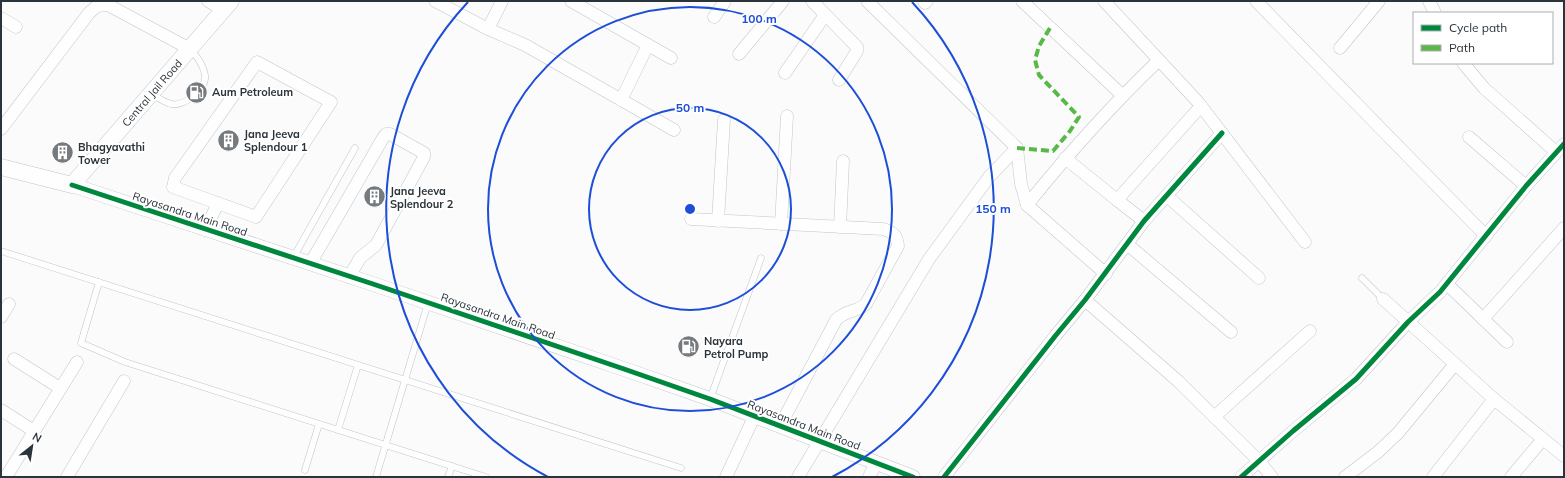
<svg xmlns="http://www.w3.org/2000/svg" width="1565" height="478" font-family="Mulish,sans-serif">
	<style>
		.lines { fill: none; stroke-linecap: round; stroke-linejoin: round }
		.service-casing { stroke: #c1c6c9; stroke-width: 7 }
		.minor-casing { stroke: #c1c6c9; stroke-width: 13 }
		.tertiary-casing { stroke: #c1c6c9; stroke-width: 15 }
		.secondary-casing { stroke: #c1c6c9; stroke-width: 17 }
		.service { stroke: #fefefe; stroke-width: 6 }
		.minor { stroke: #fefefe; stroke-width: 12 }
		.tertiary { stroke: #fefefe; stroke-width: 14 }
		.secondary { stroke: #fefefe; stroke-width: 16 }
		.quiet { stroke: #58b947; stroke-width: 4; stroke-dasharray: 8 4; stroke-linecap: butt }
		.cycleway-casing { stroke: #fff; stroke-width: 8 }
		.cycleway { stroke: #00873e; stroke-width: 5 }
		.ring { fill: none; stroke: #1d4ed8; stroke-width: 2 }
		.labels { text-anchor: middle; stroke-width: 4; stroke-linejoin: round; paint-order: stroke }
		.poi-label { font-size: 11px; font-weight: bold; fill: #2b343b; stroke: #fff; text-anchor: start }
		.street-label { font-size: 11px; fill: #2b343b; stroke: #fff }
		.centre { fill: #1d4ed8; stroke: #fff; stroke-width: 2 }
		.ring-label { font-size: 12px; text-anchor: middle; font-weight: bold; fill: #1d4ed8; stroke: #fff; stroke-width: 4; stroke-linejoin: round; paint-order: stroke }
	</style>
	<rect width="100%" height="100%" fill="#fbfbfb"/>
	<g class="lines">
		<defs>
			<g id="service">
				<path d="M151,94C157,97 164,102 171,104C184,107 207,89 205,75C203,64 198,57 190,49"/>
				<path d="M1,251L681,468"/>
				<path d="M293,258L355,148"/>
				<path d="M1362,278L1383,299"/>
				<path d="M99,282L81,343L125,362L486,477"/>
				<path d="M710,399L761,258"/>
				<path d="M338,430L358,365"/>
				<path d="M305,470L319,424"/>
				<path d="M376,477L428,303"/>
				<path d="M448,477L452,466"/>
			</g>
			<g id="minor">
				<path d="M208,1L224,10"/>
				<path d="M435,1L488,29L525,45L674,130"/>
				<path d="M571,1L671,58"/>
				<path d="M812,1L857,47V51L839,80"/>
				<path d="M867,1L1017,148L1021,184L1027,205"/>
				<path d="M924,1L925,3L927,1"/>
				<path d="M1022,1L1122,95"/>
				<path d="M1104,1L1198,102L1305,242"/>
				<path d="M1256,1L1486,236"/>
				<path d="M1429,1L1435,13"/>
				<path d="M714,17L725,1"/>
				<path d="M1,18L16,27"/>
				<path d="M488,29L502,1"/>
				<path d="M1340,48L1379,1"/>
				<path d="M739,54L783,1"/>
				<path d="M257,62L331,102L256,217L173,187L175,178Z"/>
				<path d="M1463,63L1484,88L1556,152"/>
				<path d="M785,73L825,15"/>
				<path d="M621,100L648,45"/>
				<path d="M1,129L89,13L97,6L108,5L190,49"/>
				<path d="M1469,137L1526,186"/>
				<path d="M1065,158L1117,200"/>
				<path d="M1167,196L1259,278"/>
				<path d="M691,219L883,229C893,232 897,235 898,246L866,304C856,313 846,309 836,320L780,426"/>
				<path d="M718,221L724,120"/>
				<path d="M1144,221L1117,200L1201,106"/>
				<path d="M781,224L787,116"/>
				<path d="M840,227L843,161"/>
				<path d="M205,230L218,203"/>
				<path d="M1127,244L1231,332"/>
				<path d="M310,264L383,138L386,134H390L424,153V157L376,245L360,258L349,277"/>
				<path d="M1106,274L1027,205C1068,154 1111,106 1158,61"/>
				<path d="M1447,284L1507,342"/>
				<path d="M1383,299L1494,399L1564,456"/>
				<path d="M1085,300L1178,381L1259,461L1272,477"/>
				<path d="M1,317L9,304"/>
				<path d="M1483,319L1564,228"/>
				<path d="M14,359L60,388"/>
				<path d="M1,410L34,431"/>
				<path d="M1214,417L1310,331"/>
				<path d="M6,477L77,362"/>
				<path d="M67,477L124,381"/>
				<path d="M726,477L754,417"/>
				<path d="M798,477L929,259L989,177L1017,148"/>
				<path d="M869,477L876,463"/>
				<path d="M944,477L1056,335L1085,300L1144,221L1222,133"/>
				<path d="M1241,477L1293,431L1356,379L1408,322L1440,292L1526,186L1564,144"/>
				<path d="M1345,477L1378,452L1398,433L1455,364"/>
				<path d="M1433,477L1494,399"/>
				<path d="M1511,477L1543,439"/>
			</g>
			<path id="tertiary" d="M72,185L373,284L624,369L710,399L913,477"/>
			<path id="secondary" d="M1,167L72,185L231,1"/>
		</defs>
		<use href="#service" class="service-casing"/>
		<use href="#minor" class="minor-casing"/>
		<use href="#tertiary" class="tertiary-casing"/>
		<use href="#secondary" class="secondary-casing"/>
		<use href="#service" class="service"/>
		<use href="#minor" class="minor"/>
		<use href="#tertiary" class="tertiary"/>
		<use href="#secondary" class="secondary"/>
		<path class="quiet" d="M1017,148L1053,151L1070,131L1079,117L1039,75L1035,60L1039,46L1050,28"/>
		<defs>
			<g id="cycleway">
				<path d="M72,185L373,284L624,369L710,399L913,477"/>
				<path d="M944,477L1056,335L1085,300L1144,221L1222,133"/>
				<path d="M1241,477L1293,431L1356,379L1408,322L1440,292L1526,186L1564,144"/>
			</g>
		</defs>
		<use href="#cycleway" class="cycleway-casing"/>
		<use href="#cycleway" class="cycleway"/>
	</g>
	<g class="ring">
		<circle cx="690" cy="209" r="101"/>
		<circle cx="690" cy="209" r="202"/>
		<path d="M548 477A303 303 0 0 1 468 2M912 2A303 303 0 0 1 832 477"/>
	</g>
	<defs>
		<symbol id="fuel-disc" viewBox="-11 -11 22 22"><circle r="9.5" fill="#747a7e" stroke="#fff"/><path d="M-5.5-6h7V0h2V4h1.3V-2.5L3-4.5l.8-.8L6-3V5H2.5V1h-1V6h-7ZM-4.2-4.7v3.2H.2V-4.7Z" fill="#fff"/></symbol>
		<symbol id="building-disc" viewBox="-11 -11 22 22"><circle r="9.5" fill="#747a7e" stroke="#fff"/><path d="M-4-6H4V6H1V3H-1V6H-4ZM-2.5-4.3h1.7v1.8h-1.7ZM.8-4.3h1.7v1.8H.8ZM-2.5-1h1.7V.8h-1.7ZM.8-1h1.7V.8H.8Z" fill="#fff"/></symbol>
	</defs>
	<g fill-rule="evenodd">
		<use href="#fuel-disc" x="184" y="80" width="25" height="25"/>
		<use href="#building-disc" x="216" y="128" width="25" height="25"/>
		<use href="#building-disc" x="50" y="140" width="25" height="25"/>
		<use href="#building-disc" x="362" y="184" width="25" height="25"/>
		<use href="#fuel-disc" x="676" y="334" width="25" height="25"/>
	</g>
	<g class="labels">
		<g class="poi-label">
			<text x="212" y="96">Aum Petroleum</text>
			<text x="244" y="138">Jana Jeeva<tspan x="244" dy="13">Splendour 1</tspan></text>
			<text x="78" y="151">Bhagyavathi<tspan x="78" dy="13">Tower</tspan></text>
			<text x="390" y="195">Jana Jeeva<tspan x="390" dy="13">Splendour 2</tspan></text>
			<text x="704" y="345">Nayara<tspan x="704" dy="13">Petrol Pump</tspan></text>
		</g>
		<g class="street-label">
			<text transform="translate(152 93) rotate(-49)" y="4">Central Jail Road</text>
			<text transform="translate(190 214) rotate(18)" y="4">Rayasandra Main Road</text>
			<text transform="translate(498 316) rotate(19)" y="4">Rayasandra Main Road</text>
			<text transform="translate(804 425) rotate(21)" y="4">Rayasandra Main Road</text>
		</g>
	</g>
	<circle cx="690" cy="209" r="6" class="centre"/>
	<g class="ring-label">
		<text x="759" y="23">100 m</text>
		<text x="690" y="112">50 m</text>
		<text x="993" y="213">150 m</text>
	</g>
	<rect width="1565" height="478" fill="none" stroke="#2b343b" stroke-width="4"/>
	<rect x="1413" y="12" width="140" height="52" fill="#ffffff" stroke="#aaaeb1"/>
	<rect x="1421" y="25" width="20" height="6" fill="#00873e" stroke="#aaaeb1"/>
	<text x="1449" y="32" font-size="12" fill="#2b343b">Cycle path</text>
	<rect x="1421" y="45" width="20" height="6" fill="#58b947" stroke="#aaaeb1"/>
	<text x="1449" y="52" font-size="12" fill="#2b343b">Path</text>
	<g transform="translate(32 446) rotate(30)" stroke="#ffffff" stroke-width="3" paint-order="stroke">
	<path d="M0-3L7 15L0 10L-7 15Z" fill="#2b343b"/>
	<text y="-6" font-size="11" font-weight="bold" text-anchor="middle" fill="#2b343b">N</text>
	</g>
</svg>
